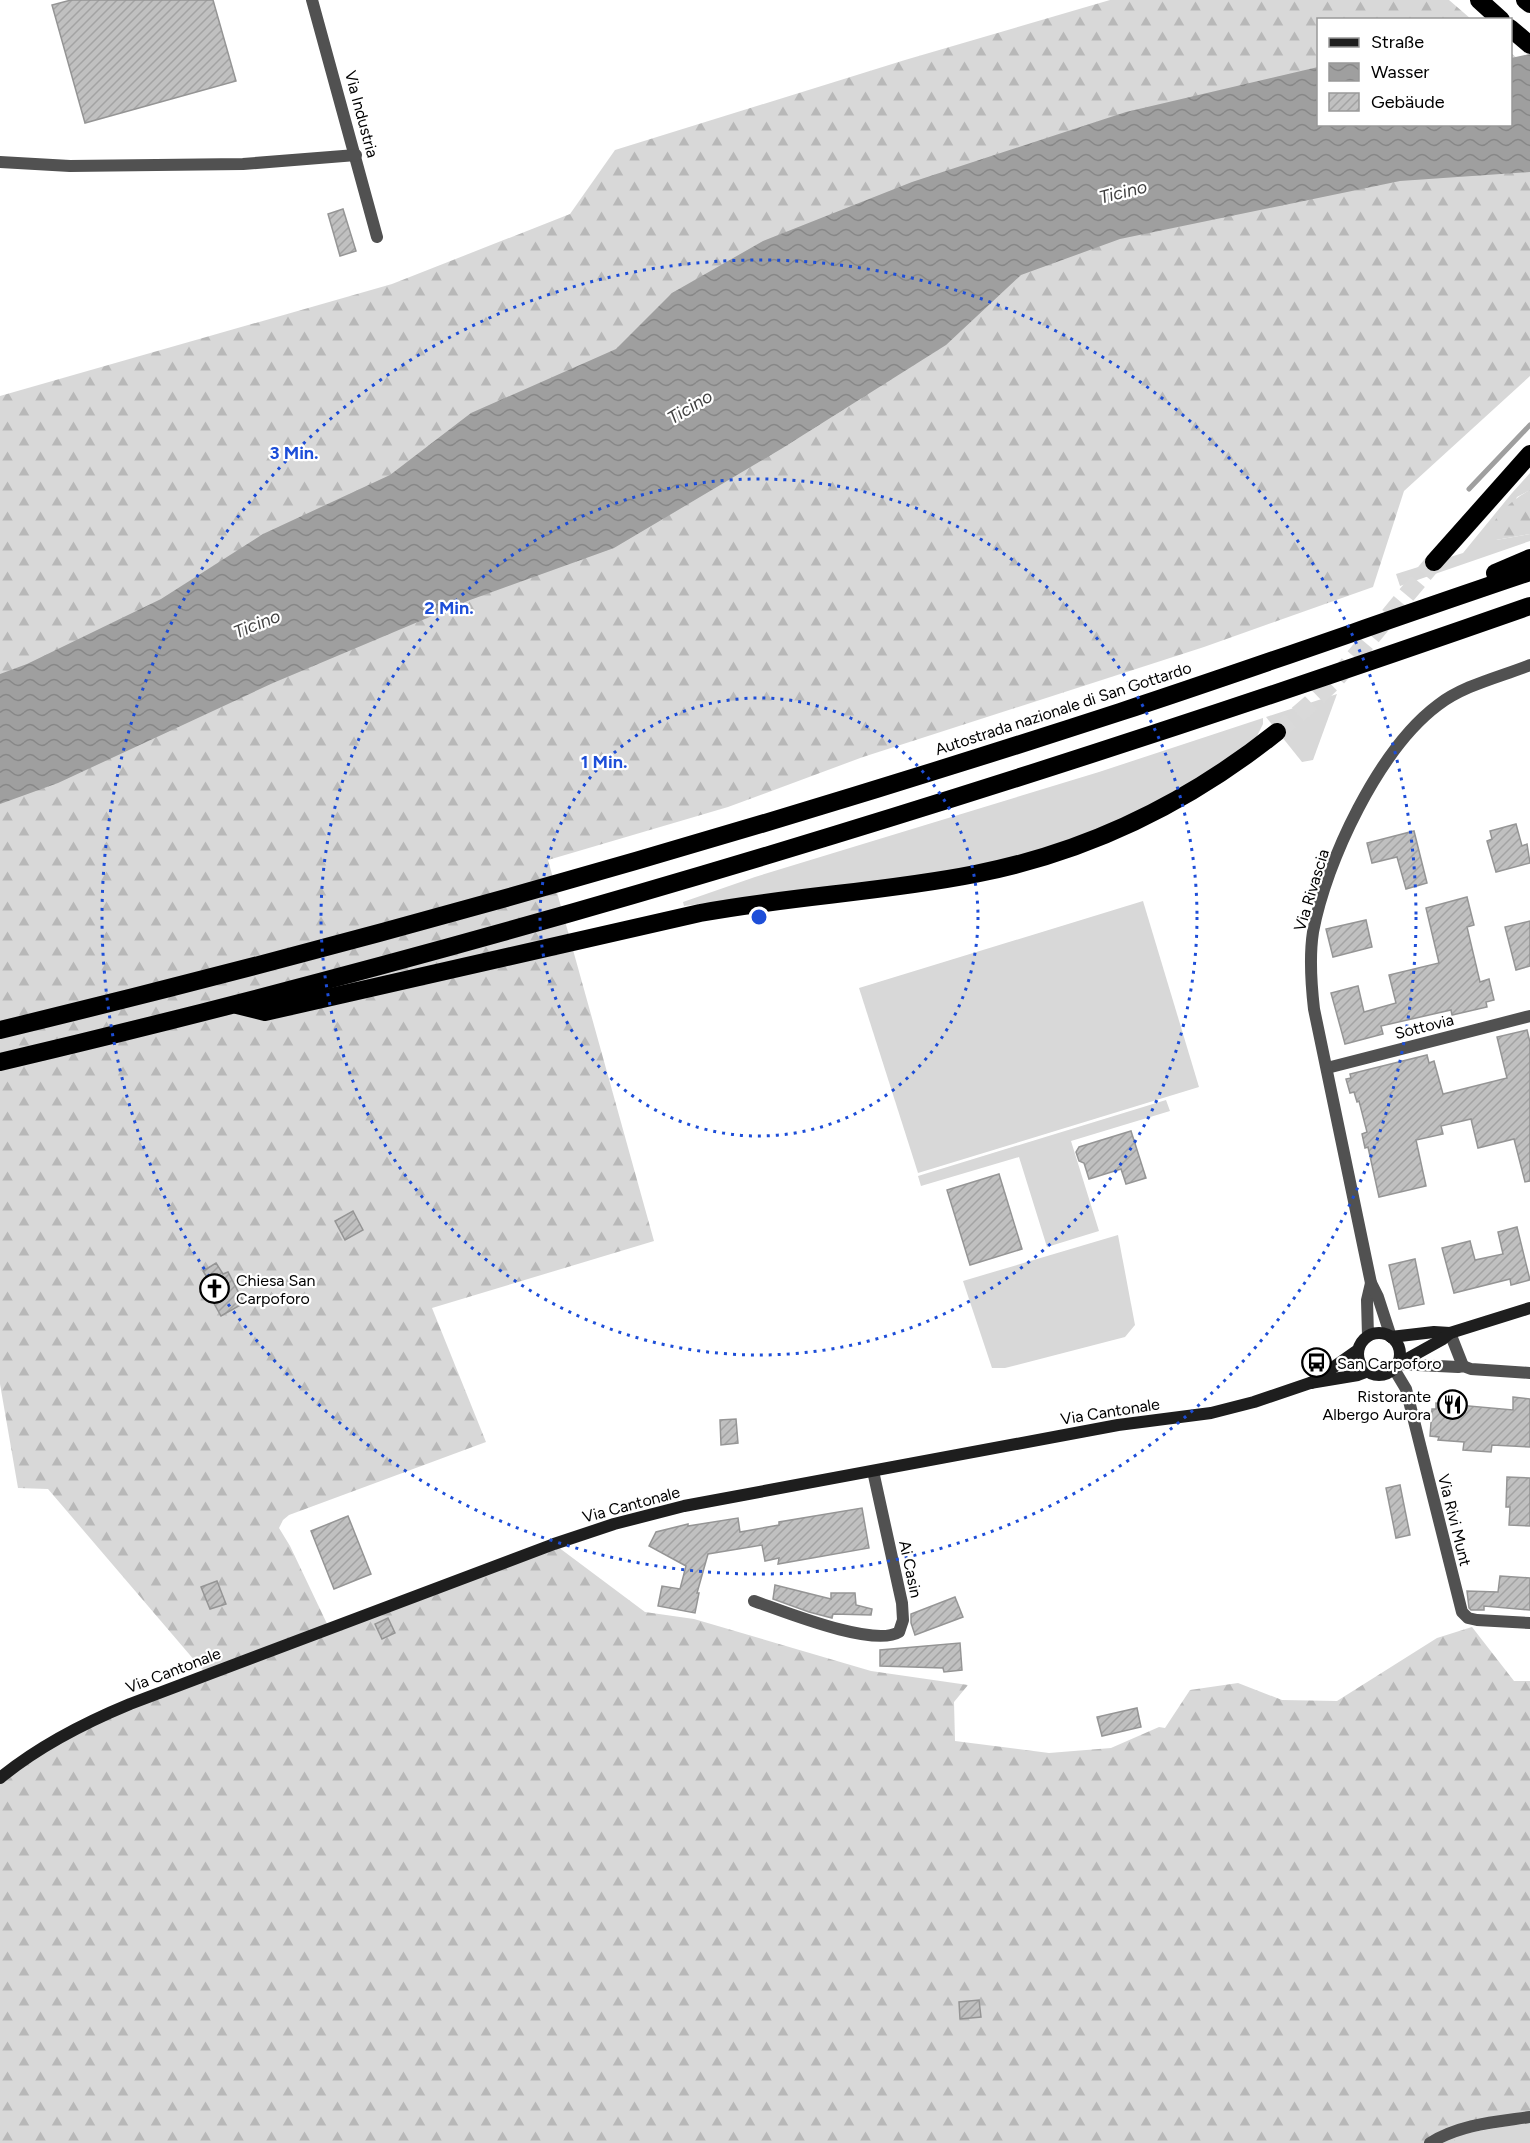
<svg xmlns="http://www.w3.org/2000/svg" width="1530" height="2143" font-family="Figtree,sans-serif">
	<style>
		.grass { fill: #d8d8d8 }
		.forest { fill: url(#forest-firs) }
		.water { fill: url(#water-waves) }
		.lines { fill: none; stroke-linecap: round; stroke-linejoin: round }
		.stream { stroke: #9f9f9f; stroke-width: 5 }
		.building { fill: url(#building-hatch); stroke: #959595; stroke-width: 1.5 }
		.motorway-tunnel { stroke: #d9d9d9; stroke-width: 18; stroke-dasharray: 18 9; stroke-linecap: butt }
		.minor { stroke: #515151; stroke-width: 12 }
		.secondary { stroke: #1e1e1e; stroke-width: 12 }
		.motorway { stroke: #000; stroke-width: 18 }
		.ring { fill: none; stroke: #1d4ed8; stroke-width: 3; stroke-dasharray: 3 6 }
		.labels { text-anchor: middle; stroke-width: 4.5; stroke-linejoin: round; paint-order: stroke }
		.street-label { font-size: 16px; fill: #000; stroke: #fff }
		.poi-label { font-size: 16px; fill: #000; stroke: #fff; text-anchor: start }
		.water-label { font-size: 18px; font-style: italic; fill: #404040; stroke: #fff }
		.centre { fill: #1d4ed8; stroke: #fff; stroke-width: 3 }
		.ring-label { font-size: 18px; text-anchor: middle; font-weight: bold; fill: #1d4ed8; stroke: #fff; stroke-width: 4.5; stroke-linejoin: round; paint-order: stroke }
	</style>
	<defs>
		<pattern id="forest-firs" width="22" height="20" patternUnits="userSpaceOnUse" patternTransform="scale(1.5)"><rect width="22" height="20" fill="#d8d8d8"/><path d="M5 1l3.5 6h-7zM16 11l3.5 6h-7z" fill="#b8b8b8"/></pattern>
		<pattern id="water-waves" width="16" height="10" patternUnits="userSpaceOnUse" patternTransform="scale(1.5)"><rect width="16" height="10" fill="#9f9f9f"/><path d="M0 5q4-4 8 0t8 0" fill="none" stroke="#878787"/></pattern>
		<pattern id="building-hatch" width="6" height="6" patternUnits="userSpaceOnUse" patternTransform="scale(1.5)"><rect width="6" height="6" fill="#c0c0c0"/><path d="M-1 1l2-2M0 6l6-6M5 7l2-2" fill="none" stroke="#a3a3a3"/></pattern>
	</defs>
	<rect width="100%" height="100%" fill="#fff"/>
	<g class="grass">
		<path d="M1530,473V490L1517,497L1496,540L1530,534V541L1400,586L1396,574L1463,553L1512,493Z"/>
		<path d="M1337,694L1313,760L1302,762L1266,717Z"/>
		<path d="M1263,718V724L1254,742L1149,809L1050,849L941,874L684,906L683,902L755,877L1099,772Z"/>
		<path d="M1143,901L1199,1087L918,1173L859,988Z"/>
		<path d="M1166,1100L1170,1111L1071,1141L1099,1231L1047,1247L1019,1157L921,1186L918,1176Z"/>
		<path d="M1118,1235L1135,1325L1125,1337L1005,1368H992L963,1281Z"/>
		<path d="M1530,2122V2143H1455V2135Z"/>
	</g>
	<g class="forest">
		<path d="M1110,0H1449L1471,19L1318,20V124H1510L1511,53L1530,69V376L1404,491L1373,587L1204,647L863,757L728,807L548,860L654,1241L432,1308L486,1442L289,1515L283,1520L279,1528L290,1546L329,1628L554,1544L645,1612L694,1619L871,1671L968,1685L954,1702L955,1741L1049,1753L1111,1748L1159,1727L1165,1728L1190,1690L1238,1683L1282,1700L1337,1701L1437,1638L1472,1627L1514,1681H1530V2122L1455,2135V2143H0V1778L59,1738L207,1675L48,1489L18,1488L0,1384V396L392,284L570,214L615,150L905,60Z"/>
		<path d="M1530,490V534L1496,540L1489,534C1493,516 1514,498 1530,490Z"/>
	</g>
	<path class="water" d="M1530,54V172L1400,181L1120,239L1021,275L946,345L781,449L614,548L470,600L273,683L58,783L0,804V674L27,664L161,599L263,534L390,475L471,413L616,349L672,293L763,241L912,182L1126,112L1318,67V124H1510L1511,58Z"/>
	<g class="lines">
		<path class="stream" d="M1469,489L1530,425"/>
	</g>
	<g class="building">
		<path d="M71,0H213L236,81L85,123L52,5Z"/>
		<path d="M343,209L356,251L340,256L328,214Z"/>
		<path d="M1516,824L1522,846L1527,844L1530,863L1496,872L1487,841L1492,839L1490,831Z"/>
		<path d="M1414,831L1427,883L1406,889L1397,857L1372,863L1367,843Z"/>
		<path d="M1467,897L1474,925L1467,927L1480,982L1489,979L1494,1000L1486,1002L1487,1007L1452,1015L1451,1010L1381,1026L1383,1034L1345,1044L1331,993L1358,986L1364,1012L1396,1003L1389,975L1439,963L1426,908Z"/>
		<path d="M1366,920L1372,947L1333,957L1326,929Z"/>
		<path d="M1530,921V966L1516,970L1505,927Z"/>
		<path d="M1527,1030L1530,1042V1181L1525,1182L1514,1139L1478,1148L1471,1119L1441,1126L1443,1134L1416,1140L1426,1186L1379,1197L1368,1147L1365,1148L1362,1134L1367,1132L1359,1101L1357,1102L1354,1092L1350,1093L1346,1079L1351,1078L1350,1074L1427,1055L1429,1063L1434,1061L1443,1094L1507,1078L1497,1037Z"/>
		<path d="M1131,1131L1146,1178L1126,1184L1121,1169L1089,1179L1084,1163L1079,1161L1076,1152L1079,1147Z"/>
		<path d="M999,1174L1022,1249L970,1265L947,1190Z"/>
		<path d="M353,1211L363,1230L345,1240L335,1221Z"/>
		<path d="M1517,1227L1530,1280L1511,1285L1510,1279L1454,1293L1442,1248L1470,1241L1475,1260L1503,1254L1498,1232Z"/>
		<path d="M1415,1259L1424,1304L1399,1309L1389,1265Z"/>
		<path d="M216,1263L223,1274L228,1272L244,1303L221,1316L202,1282L208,1279L203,1271Z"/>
		<path d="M1513,1397L1530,1399V1447L1492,1445L1491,1452L1463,1450L1464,1442L1438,1440L1439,1437L1430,1436L1432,1409H1436V1403L1513,1410Z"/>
		<path d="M736,1419L738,1443L721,1445L720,1420Z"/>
		<path d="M1507,1477L1530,1478V1526L1509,1525L1510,1507H1506Z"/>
		<path d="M1400,1485L1410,1535L1396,1538L1386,1488Z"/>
		<path d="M862,1508L869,1548L778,1564L779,1558L765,1561L762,1545L708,1554L697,1593H699L695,1613L658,1606L662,1586L680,1589L686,1566L649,1546L656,1532L688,1524V1526L738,1518L740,1532L779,1525V1522Z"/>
		<path d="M348,1516L371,1574L334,1589L311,1531Z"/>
		<path d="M1500,1576L1530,1578V1610L1484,1606V1610H1471L1469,1608L1467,1591L1498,1592Z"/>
		<path d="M217,1581L226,1604L210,1609L201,1587Z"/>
		<path d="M775,1585L831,1599V1593H855L856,1605L872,1609L871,1615L833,1614L832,1618L809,1612L773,1599Z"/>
		<path d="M955,1597L963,1617L915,1635L911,1623V1614Z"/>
		<path d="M388,1618L395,1633L382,1639L375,1624Z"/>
		<path d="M960,1643L962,1670L944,1672L943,1668L880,1666V1650Z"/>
		<path d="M1137,1708L1141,1727L1102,1736L1097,1717Z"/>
		<path d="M979,2000L981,2017L960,2019L959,2002Z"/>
	</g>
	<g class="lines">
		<path class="motorway-tunnel" d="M1277,732L1309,705L1337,678L1434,562"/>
		<g class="minor">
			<path d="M312,0L377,237"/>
			<path d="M0,162L70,166L243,164L356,155"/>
			<path d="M1327,1068L1530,1016"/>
			<path d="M1450,1333L1463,1366"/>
			<path d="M1368,1336L1367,1300L1371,1283"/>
			<path d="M1391,1337L1378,1297L1371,1283L1314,1009C1311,983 1309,958 1313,932C1326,861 1379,749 1438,705C1464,685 1500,677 1530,665"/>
			<path d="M1398,1364L1458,1367L1463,1366L1471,1369L1530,1373"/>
			<path d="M1394,1369L1406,1389L1462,1612L1468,1618L1477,1620L1530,1623"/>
			<path d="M754,1601C783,1611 874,1648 899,1632L903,1620L902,1603L873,1471"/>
			<path d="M1430,2143C1461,2124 1495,2122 1530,2117"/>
		</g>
		<g class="secondary">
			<circle cx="1379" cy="1354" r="21"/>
			<path d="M1391,1337L1434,1332L1450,1333L1530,1308"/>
			<path d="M1398,1364L1443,1339L1450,1333"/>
			<path d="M1311,1383L1358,1350"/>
			<path d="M0,1778C39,1746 84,1723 130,1704L554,1544L614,1524L684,1506L1118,1425L1211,1413L1254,1402L1310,1383L1358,1375L1366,1372"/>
		</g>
		<g class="motorway">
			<path d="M1479,0L1501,20"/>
			<path d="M1525,0L1530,4"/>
			<path d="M1510,28L1530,45"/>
			<path d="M1434,562L1530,454"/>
			<path d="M1495,573L1530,558"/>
			<path d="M237,1005L265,1012L700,913C791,896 885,892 975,874C1088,852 1188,803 1277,732"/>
			<path d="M0,1030C377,939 751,832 1120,712C1257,667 1393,618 1530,572"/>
			<path d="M0,1062C518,940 1028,782 1530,606"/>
		</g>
	</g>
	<g class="ring">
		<circle cx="759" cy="917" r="219"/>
		<circle cx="759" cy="917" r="438"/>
		<circle cx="759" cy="917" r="657"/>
	</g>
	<defs>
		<symbol id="church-ring" viewBox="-11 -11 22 22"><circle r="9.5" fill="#fff" stroke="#000" stroke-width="1.5"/><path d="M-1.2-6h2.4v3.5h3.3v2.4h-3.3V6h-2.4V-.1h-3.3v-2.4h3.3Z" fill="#000"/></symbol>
		<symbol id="bus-ring" viewBox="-11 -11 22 22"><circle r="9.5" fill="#fff" stroke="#000" stroke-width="1.5"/><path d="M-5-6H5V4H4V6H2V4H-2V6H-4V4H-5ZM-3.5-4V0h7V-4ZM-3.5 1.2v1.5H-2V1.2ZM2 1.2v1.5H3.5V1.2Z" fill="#000"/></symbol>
		<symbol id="restaurant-ring" viewBox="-11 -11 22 22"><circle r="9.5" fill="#fff" stroke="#000" stroke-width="1.5"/><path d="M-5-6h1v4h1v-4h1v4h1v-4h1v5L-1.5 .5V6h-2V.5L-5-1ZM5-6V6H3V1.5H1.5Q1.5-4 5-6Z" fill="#000"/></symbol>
	</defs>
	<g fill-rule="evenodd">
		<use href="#church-ring" x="198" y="1272" width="33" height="33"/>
		<use href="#bus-ring" x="1300" y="1346" width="33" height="33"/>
		<use href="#restaurant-ring" x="1436" y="1388" width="33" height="33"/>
	</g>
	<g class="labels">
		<g class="street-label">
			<text transform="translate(362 114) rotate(75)" y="6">Via Industria</text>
			<text transform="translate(1063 708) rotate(-18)" y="6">Autostrada nazionale di San Gottardo</text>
			<text transform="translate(1311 890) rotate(-73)" y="6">Via Rivascia</text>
			<text transform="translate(1424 1026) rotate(-14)" y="6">Sottovia</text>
			<text transform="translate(1110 1411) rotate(-9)" y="6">Via Cantonale</text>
			<text transform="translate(631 1504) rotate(-15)" y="6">Via Cantonale</text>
			<text transform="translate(1455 1520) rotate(76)" y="6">Via Rivi Munt</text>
			<text transform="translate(911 1569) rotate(78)" y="6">Ai Casin</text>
			<text transform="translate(173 1670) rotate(-21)" y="6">Via Cantonale</text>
		</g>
		<g class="poi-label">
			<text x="236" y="1286">Chiesa San<tspan x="236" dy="18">Carpoforo</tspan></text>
			<text x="1337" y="1369">San Carpoforo</text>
			<text x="1431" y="1402" text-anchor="end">Ristorante<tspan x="1431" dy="18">Albergo Aurora</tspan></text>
		</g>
		<g class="water-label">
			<text transform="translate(1123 192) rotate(-14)" y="6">Ticino</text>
			<text transform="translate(690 407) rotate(-31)" y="6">Ticino</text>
			<text transform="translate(257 624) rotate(-22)" y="6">Ticino</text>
		</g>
	</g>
	<circle cx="759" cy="917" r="9" class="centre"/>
	<g class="ring-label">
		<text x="294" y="459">3 Min.</text>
		<text x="449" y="614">2 Min.</text>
		<text x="604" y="768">1 Min.</text>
	</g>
	<rect x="1317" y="18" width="195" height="108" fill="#ffffff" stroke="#999999" stroke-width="1.5"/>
	<rect x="1329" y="38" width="30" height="9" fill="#1e1e1e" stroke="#999999" stroke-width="1.5"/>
	<text x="1371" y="48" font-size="18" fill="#000000">Straße</text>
	<rect x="1329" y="63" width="30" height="18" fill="url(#water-waves)" stroke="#999999" stroke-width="1.5"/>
	<text x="1371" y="78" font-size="18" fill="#000000">Wasser</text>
	<rect x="1329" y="93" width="30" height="18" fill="url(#building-hatch)" stroke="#999999" stroke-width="1.5"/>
	<text x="1371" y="108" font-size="18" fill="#000000">Gebäude</text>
</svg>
